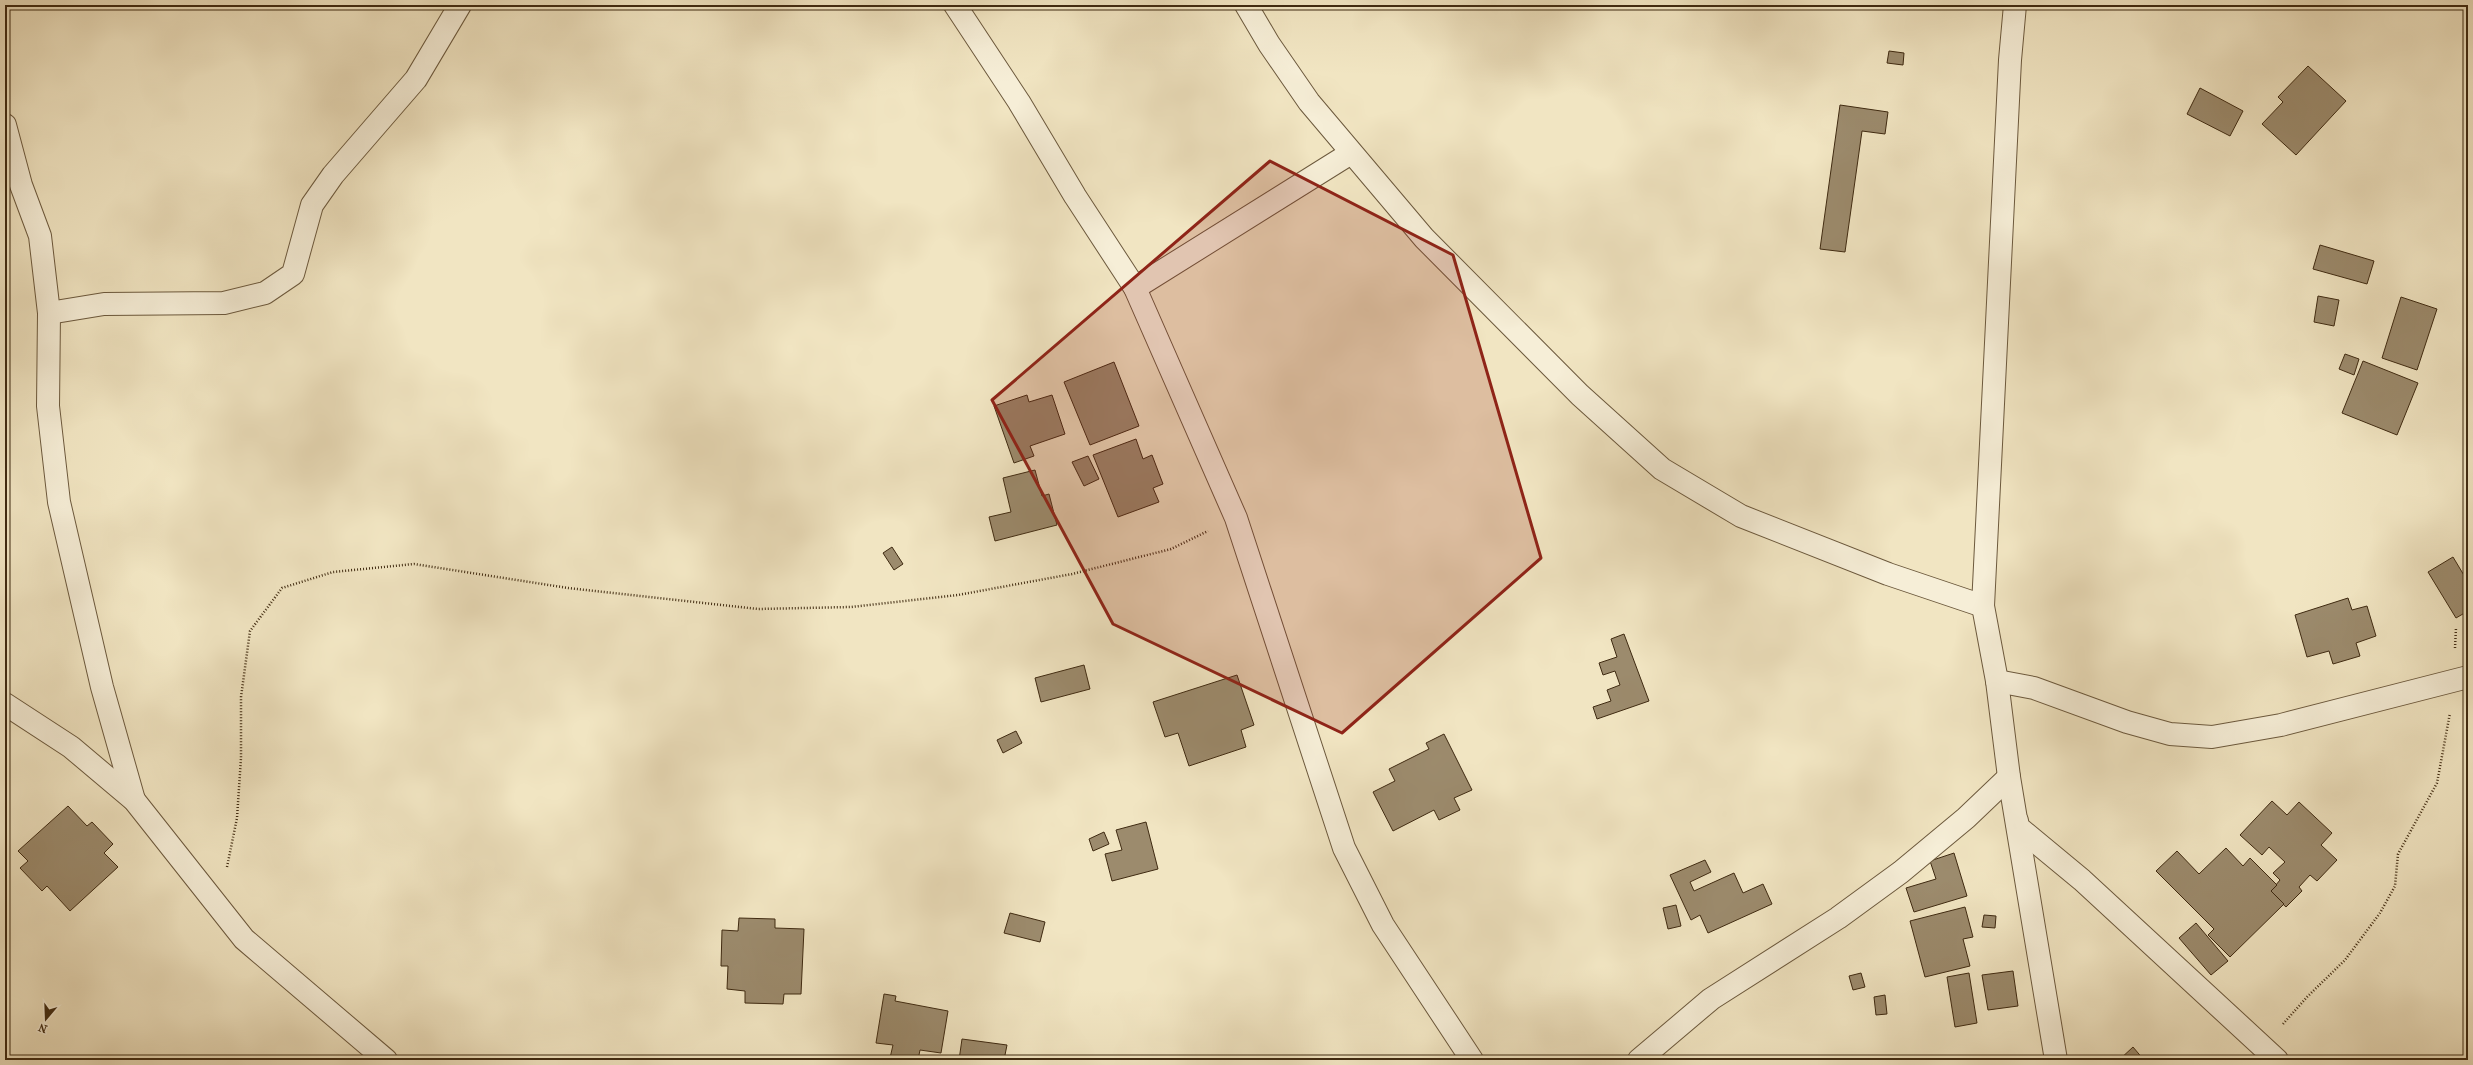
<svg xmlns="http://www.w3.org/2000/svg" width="2473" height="1065" font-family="'IM FELL French Canon',serif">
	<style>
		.building { fill: #9c8b6d; stroke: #3f2a11 }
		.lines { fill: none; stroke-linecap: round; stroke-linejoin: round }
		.minor-casing { stroke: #6c593d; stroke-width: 24 }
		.path { stroke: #3f2a11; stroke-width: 2.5; stroke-dasharray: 1 2; stroke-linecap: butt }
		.minor { stroke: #f6eed7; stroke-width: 22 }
		.marked { fill: #8f2418; fill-opacity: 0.2; stroke: #8f2418; stroke-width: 3; stroke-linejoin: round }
	</style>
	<rect width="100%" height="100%" fill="#f1e5c2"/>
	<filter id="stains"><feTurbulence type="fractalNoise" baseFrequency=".005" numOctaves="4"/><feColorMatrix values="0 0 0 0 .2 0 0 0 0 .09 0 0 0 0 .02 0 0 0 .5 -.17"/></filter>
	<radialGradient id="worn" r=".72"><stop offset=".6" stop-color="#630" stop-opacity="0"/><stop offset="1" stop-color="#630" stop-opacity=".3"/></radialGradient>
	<g class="building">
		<path d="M1889,51L1904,53L1903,65L1887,63Z"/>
		<path d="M2308,66L2346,101L2296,155L2262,124L2283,102L2278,97Z"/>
		<path d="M2200,88L2243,111L2230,136L2187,114Z"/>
		<path d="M1840,105L1888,112L1885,134L1862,131L1845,252L1820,249Z"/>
		<path d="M2320,245L2374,261L2367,284L2313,269Z"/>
		<path d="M2318,296L2339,300L2334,326L2314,322Z"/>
		<path d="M2401,297L2437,309L2417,370L2382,358Z"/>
		<path d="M2345,354L2359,359L2354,375L2339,369Z"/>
		<path d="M2363,361L2418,383L2397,435L2342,413Z"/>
		<path d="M1114,362L1139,426L1090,445L1064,382Z"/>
		<path d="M1027,395L1029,402L1052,395L1065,434L1030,446L1034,456L1014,463L994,406Z"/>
		<path d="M1136,439L1143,459L1152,455L1163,484L1153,488L1159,502L1118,517L1093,455Z"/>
		<path d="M1088,456L1099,479L1084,486L1072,462Z"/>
		<path d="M1035,470L1042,496L1049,494L1057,525L995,541L989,517L1011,512L1003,478Z"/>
		<path d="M892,547L903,564L894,570L883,553Z"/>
		<path d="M2453,557L2468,582V611L2456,618L2428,572Z"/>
		<path d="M2348,598L2352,610L2367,606L2376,636L2356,643L2360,656L2333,664L2329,651L2307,657L2295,615Z"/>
		<path d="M1624,634L1649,701L1597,719L1593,707L1611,701L1607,690L1620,685L1615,671L1603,675L1599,663L1617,657L1611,639Z"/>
		<path d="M1084,665L1090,689L1041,702L1035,678Z"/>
		<path d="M1237,675L1254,725L1241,730L1246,747L1189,766L1178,733L1165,737L1153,702Z"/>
		<path d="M1016,731L1022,743L1003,753L997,740Z"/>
		<path d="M1444,734L1472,790L1454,798L1460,810L1439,820L1434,810L1393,831L1373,792L1395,781L1389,769L1429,749L1426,743Z"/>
		<path d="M2272,801L2287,815L2299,802L2332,833L2321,845L2337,860L2317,881L2310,875L2299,887L2302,891L2286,907L2270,892L2280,880L2273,873L2285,862L2269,847L2262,855L2240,835Z"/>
		<path d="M68,806L87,826L92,822L113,844L104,853L118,867L70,911L47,886L42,891L20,868L28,861L18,851Z"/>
		<path d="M1146,822L1158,869L1112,881L1105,854L1122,850L1116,830Z"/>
		<path d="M1104,832L1109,844L1093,851L1089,839Z"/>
		<path d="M2226,848L2243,866L2250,858L2277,885L2271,891L2284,904L2230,957L2208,935L2214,929L2156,871L2177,851L2199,874Z"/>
		<path d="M1954,853L1967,896L1914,912L1906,888L1936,879L1930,861Z"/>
		<path d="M1705,860L1711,872L1690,882L1694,891L1734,873L1743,893L1763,884L1772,904L1708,933L1700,915L1691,920L1670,875Z"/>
		<path d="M1676,905L1681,926L1668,929L1663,908Z"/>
		<path d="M1965,907L1973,937L1963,939L1970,966L1925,977L1910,921Z"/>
		<path d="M1010,913L1045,922L1040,942L1004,933Z"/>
		<path d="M1984,915L1996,916L1995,928L1982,927Z"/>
		<path d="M739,918L775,919V928L804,929L801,994H784L783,1004L745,1003V991L727,989L728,966H721L722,930L738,931Z"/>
		<path d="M2196,923L2228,961L2211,975L2179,938Z"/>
		<path d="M2013,971L2018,1006L1988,1010L1982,975Z"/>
		<path d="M1861,973L1865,987L1853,990L1849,976Z"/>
		<path d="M1969,973L1977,1023L1955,1027L1947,977Z"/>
		<path d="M884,994L896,996L895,1001L948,1011L941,1053L920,1050L918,1060L890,1058L893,1045L876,1043Z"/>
		<path d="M1885,995L1887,1014L1876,1015L1874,997Z"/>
		<path d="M962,1039L1007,1045L1004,1060H959Z"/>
		<path d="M2133,1047L2144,1060H2119Z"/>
	</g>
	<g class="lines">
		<defs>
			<g id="minor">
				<path d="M955,5L1019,102L1075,196L1135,288L1236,518L1344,848L1383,925L1472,1060"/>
				<path d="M1246,5L1269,44L1309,102L1424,238L1580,395L1662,469L1741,516L1888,574L1983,606"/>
				<path d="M2015,5L2010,60L1983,606L1997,681L2009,777L2056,1060"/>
				<path d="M5,125L21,185L40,236L49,313L48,406L59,502L102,687L134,800"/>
				<path d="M1135,288L1351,153"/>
				<path d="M49,313L104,304L224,303L265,293L293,274L312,205L333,175L416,79L460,5"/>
				<path d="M1997,681L2034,688L2127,722L2170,734L2212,737L2281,725L2468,677"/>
				<path d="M5,704L71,747L134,800L244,939L386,1060"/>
				<path d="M2017,821L2018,827L2082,880L2277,1060"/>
				<path d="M1639,1060L1711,999L1838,918L1901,872L1966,818L2009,777"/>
			</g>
		</defs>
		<use href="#minor" class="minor-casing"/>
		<g class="path">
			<path d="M2455,648L2456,628"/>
			<path d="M227,867L237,818L241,758V697L250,631L282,588L333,572L414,564L568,588L758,609L851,607L958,595L1072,574L1171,549L1208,531"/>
			<path d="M2283,1024L2307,997L2345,960L2380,913L2395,886L2398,854L2437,783L2450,713"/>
		</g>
		<use href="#minor" class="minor"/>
	</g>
	<path class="marked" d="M1270,161L1453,255L1541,558L1342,733L1113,624L992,400Z"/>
	<rect width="2473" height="1065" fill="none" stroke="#f1e5c2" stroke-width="20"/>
	<rect x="6" y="6" width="2461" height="1053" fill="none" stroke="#3f2a11" stroke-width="2"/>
	<rect x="10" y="10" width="2453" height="1045" fill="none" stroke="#3f2a11"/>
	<g transform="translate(46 1019) rotate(199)" stroke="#f6eed7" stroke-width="3" paint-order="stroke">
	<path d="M0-3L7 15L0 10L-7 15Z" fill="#3f2a11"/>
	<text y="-6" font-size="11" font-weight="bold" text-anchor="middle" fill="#3f2a11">N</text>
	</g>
	<rect width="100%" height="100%" filter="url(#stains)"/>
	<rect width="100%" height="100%" fill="url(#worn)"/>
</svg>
